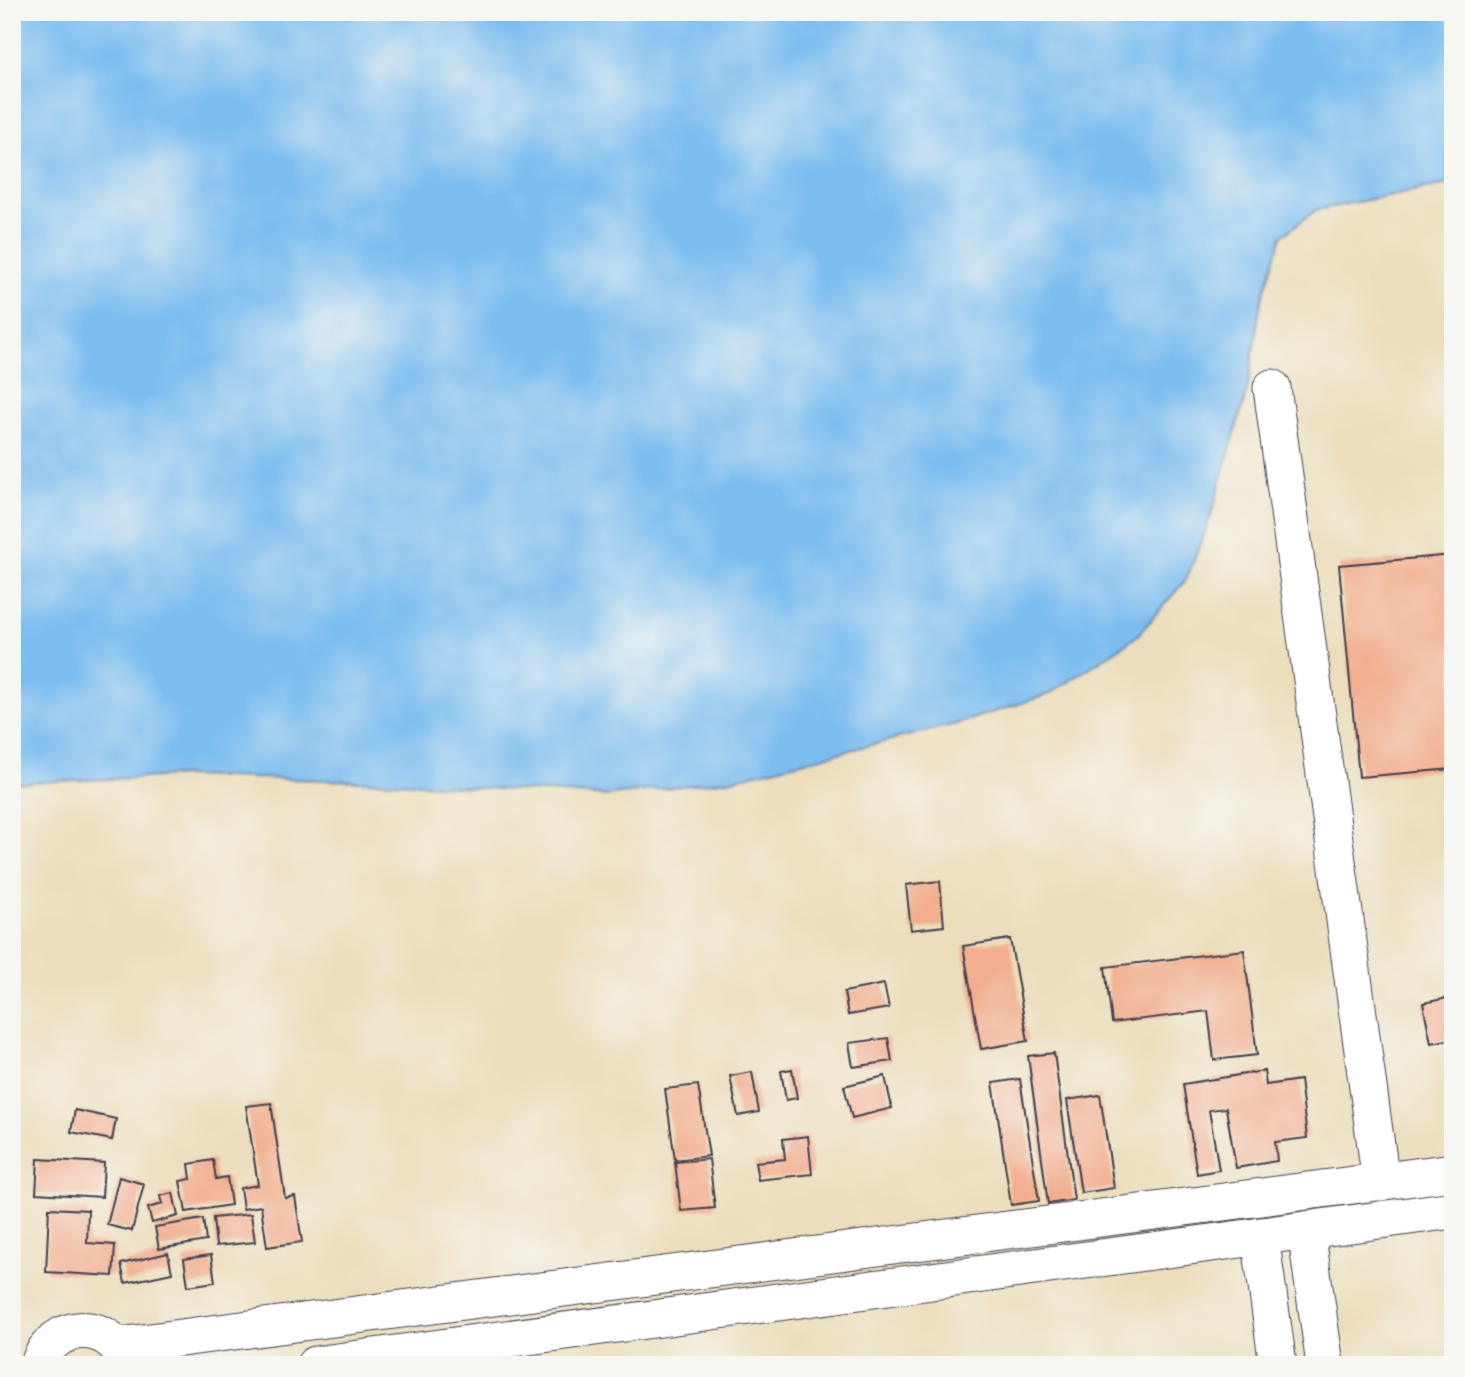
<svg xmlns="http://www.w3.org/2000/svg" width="1465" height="1377" font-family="'Shantell Sans',sans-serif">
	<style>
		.water { fill: #7bbdf0; stroke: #4e7096; stroke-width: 2 }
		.building { fill: #f2ae8e }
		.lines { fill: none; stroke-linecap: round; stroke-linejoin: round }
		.minor-casing { stroke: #403e4e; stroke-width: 39 }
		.minor { stroke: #fff; stroke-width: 37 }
	</style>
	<rect width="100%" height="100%" fill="#f6f6f2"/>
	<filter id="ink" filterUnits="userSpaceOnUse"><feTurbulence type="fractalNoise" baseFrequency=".0143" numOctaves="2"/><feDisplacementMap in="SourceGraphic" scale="14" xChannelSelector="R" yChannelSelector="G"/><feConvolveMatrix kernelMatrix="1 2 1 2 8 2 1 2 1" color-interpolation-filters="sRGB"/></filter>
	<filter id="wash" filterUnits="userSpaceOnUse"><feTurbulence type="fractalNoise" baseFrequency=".00686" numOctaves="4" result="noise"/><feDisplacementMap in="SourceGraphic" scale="28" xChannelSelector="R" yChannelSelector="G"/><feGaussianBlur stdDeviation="1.57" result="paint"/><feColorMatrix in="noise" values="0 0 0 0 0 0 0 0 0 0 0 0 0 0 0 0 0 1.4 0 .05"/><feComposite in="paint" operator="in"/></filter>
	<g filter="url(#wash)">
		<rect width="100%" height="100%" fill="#ecdebc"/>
		<path class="water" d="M24,12H1453V183L1316,210L1282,236L1260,306L1248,387L1211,516L1186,580L1137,636L1050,694L956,724L728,780L606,796L395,782L185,776L12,783V76Z"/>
		<g id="blocks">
			<g class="building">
				<path d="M1453,555V769L1359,777L1339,565Z"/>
				<path d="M940,881L944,926L911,930L906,885Z"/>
				<path d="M1010,939L1028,1041L981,1049L963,946Z"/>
				<path d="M1244,950L1257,1055L1214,1060L1208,1011L1112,1023L1105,967Z"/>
				<path d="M884,984L889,1008L848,1015L844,992Z"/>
				<path d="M1453,997V1039L1431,1043L1423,1003Z"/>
				<path d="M888,1038L892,1061L853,1067L849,1043Z"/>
				<path d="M1054,1053L1074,1200L1048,1204L1028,1056Z"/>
				<path d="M792,1069L797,1098L786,1100L781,1071Z"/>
				<path d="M1264,1071L1266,1085L1300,1080L1307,1138L1275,1142L1277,1161L1236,1168L1226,1108L1209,1110L1219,1170L1197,1174L1183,1084Z"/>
				<path d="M752,1072L759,1112L738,1116L730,1076Z"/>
				<path d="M885,1076L892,1108L852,1118L844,1086Z"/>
				<path d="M1453,1076V1095H1451L1448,1077Z"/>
				<path d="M1020,1079L1039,1201L1011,1205L993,1083Z"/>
				<path d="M698,1085L709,1156L675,1160L665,1089Z"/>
				<path d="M1100,1095L1114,1188L1081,1193L1067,1100Z"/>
				<path d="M271,1103L285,1198L295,1196L302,1242L267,1247L261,1206L243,1209L240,1188L258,1185L246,1106Z"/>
				<path d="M75,1110L116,1119L112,1140L71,1132Z"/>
				<path d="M808,1136L812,1174L758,1180L755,1162L785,1159L783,1139Z"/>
				<path d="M38,1159L104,1163L102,1197L36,1193Z"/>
				<path d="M709,1159L715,1208L681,1211L675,1162Z"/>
				<path d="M213,1160L216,1179L227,1177L231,1205L186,1212L180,1181L191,1179L189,1164Z"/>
				<path d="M119,1177L144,1184L132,1231L107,1225Z"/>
				<path d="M173,1193L178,1216L152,1223L148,1208L162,1204L160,1196Z"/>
				<path d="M49,1208L88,1210L87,1243L115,1245L113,1276L46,1272Z"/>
				<path d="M251,1214L255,1242L216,1246L213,1218Z"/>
				<path d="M203,1219L206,1241L159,1249L155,1227Z"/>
				<path d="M168,1253L172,1273L125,1283L121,1264Z"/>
				<path d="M211,1255L215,1282L188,1286L184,1259Z"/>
				<path d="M1453,1357V1365H1408V1363Z"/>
			</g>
		</g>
	</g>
	<g filter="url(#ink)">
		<use href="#blocks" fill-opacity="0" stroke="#403e4e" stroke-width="2"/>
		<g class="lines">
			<defs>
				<g id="minor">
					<path d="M1272,388L1381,1182"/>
					<path d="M1306,1230L1325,1365"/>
					<path d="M1260,1236L1278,1365"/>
					<path d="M119,1346L1453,1172"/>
					<path d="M39,1365C52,1319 114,1319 127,1365"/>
					<path d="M315,1365L1453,1210"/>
				</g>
			</defs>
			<use href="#minor" class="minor-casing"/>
			<use href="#minor" class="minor"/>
		</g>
	</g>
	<rect width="1465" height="1377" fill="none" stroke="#f6f6f2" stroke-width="42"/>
</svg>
